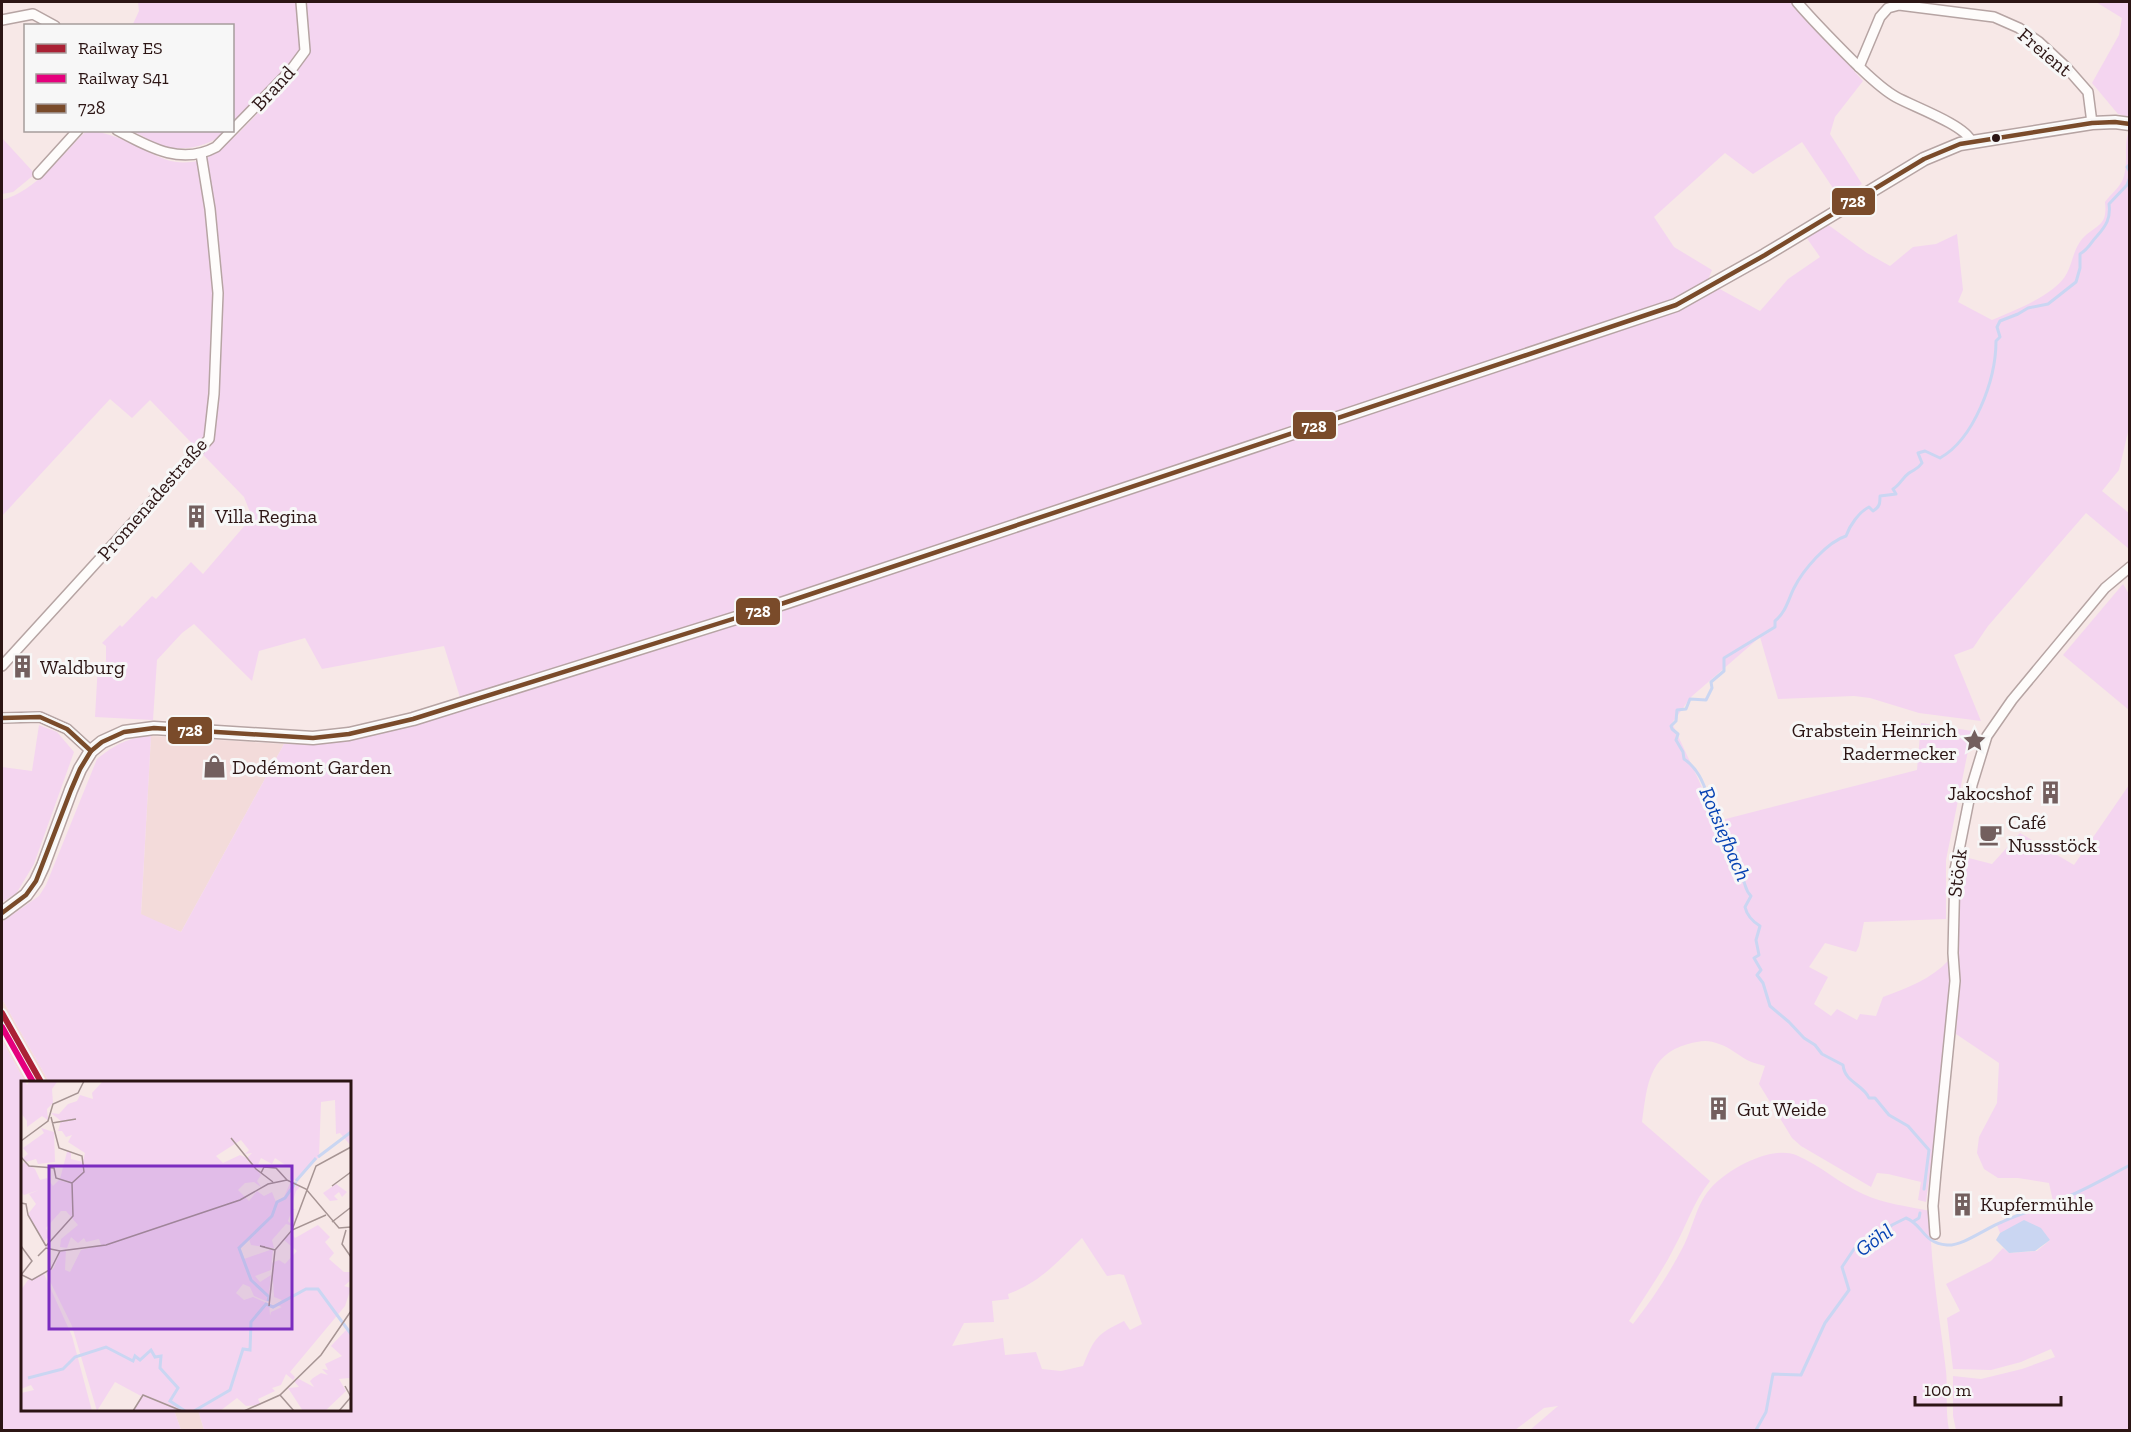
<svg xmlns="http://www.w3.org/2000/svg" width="2131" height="1432" font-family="'Zilla Slab',serif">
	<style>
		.built { fill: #f3dbda }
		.green { fill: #f4d5f0; fill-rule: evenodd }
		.water { fill: #cad6f2 }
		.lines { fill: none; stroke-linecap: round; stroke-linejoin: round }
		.stream { stroke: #cad6f2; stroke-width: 3 }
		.street-casing { stroke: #b6a4a3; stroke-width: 12 }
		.secondary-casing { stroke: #b6a4a3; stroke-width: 15 }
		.street { stroke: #fefcfb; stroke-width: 9 }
		.secondary { stroke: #fefcfb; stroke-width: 12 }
		.bus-1-casing { stroke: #f7f7f7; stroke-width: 9 }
		.bus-1 { stroke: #7a4b2a; stroke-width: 4.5 }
		.rail-1-casing { stroke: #f7f7f7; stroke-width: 10 }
		.rail-2-casing { stroke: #f7f7f7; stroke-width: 10 }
		.rail-1 { stroke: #aa2135; stroke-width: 6 }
		.rail-2 { stroke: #e5007d; stroke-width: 6 }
		.bus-dot { fill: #2c1514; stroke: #f7f7f7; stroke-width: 2 }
		.labels { text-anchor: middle; stroke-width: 6; stroke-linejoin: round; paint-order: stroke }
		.street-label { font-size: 20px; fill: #2c1514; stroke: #f7f7f7 }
		.poi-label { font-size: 20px; fill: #2c1514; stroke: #f7f7f7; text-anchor: start }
		.water-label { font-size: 21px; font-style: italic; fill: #0642b3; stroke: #f7f7f7 }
		.inset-river { fill: none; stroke: #cad6f2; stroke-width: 3 }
		.inset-road { fill: none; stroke: #a69493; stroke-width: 1.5 }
		.view { fill: #7b2cbf; fill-opacity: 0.15; stroke: #7b2cbf; stroke-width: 3 }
		.inset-edge { fill: none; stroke: #2c1514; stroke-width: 3 }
		.line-badge { stroke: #f7f7f7; stroke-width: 2 }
		.badge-label { font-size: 16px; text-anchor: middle; font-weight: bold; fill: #fff }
	</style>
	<rect width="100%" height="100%" fill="#f7e8e7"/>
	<g class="built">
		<path d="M151,736L284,744L181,932L141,915Z"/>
		<path d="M2,999L49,1082H25L2,1040Z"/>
		<path d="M174,1410H198L204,1430H181Z"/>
	</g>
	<g class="green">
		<path d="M138,2H298L301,47L296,57L233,124L232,26H132L139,11Z"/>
		<path d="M304,2H1793L1863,81L1835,117L1830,134L1862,184L1839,197L1802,142L1753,174L1725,153L1654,217L1674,247L1712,270L1707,282L1760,311L1788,279L1820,257L1806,237L1827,224L1867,253L1890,266L1913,247L1936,244L1957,234L1963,290L1958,302L1992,320C2013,311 2056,295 2067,273C2073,262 2073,250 2082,239C2096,224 2108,227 2105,202C2110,195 2120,187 2123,179C2129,163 2123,145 2129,131V428L2119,470L2102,491L2129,513V549L2086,513L1988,626L1973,648L1954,655L1981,721L1919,713L1870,698L1854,696L1778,699L1760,637L1691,697L1672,723L1700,783L1714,822L1917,770L1921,723L1972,731L1946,860V919L1864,922L1859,946L1856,952L1825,943L1809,967L1828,977L1814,1004L1831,1016L1837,1009L1857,1020L1860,1014L1876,1016L1883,997C1908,988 1931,979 1949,960C1952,986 1947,1011 1944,1037C1939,1092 1934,1147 1926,1202L1918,1200L1921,1182L1888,1174L1877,1173L1871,1187L1801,1146L1792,1138L1759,1084L1765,1066C1759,1064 1753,1063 1747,1060C1738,1055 1729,1047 1719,1044C1708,1039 1699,1041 1688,1044C1648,1055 1647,1087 1642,1122L1710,1181C1694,1201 1687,1224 1675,1246C1662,1272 1645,1296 1629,1321L1633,1324C1652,1300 1669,1274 1683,1247C1693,1228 1696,1205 1710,1189C1726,1170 1771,1145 1796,1155C1820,1165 1840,1184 1863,1194C1885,1204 1907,1206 1930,1211C1930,1265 1940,1318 1946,1371C1948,1392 1945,1408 1949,1430H1530L1558,1406L1544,1408L1515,1430H204L198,1410H350V1082H49L2,999V922L39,896L46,885L97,759C116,744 127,738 151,736L141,914L181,932L284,744C346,746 405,727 464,710L444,646L322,669L305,638L259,651L252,681L194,624L182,633L157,660L153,720L95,717L98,664H106V646L102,643L120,625L122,627L152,596L156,599L191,562L203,574L252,517L244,497L150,400L132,418L110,399L2,516V200C36,191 62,155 86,131C115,131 140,150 167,160C176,163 188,163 198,161C229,154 287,79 309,53ZM1082,1238L1107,1276L1119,1274L1124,1275L1142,1324L1130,1330L1124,1321C1096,1335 1095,1337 1083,1366L1061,1371L1042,1369L1036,1352L1005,1355L1003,1338L952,1346L964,1323L994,1322L992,1301L1009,1299L1008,1294C1041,1282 1057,1262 1082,1238Z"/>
		<path d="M2096,2H2129V117L2118,114L2092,83L2119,35L2122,18Z"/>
		<path d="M132,131H227C211,146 184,152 163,146C153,143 142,135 132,131Z"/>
		<path d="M2,138L35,174L13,192L2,194Z"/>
		<path d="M2123,584L2129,594V710L2063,655Z"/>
		<path d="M39,725L57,732L74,752L34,864L16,894L2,902V767L32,771Z"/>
		<path d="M2129,785V1430H1956L1953,1416V1376L1981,1379L2022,1369L2055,1357L2051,1349L2021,1362L1991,1370L1953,1369L1947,1318L1960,1311L1946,1284L1991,1261L2003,1248L2009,1253L2037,1251L2050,1240L2011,1229L2000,1233L1997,1225L2053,1201L2049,1183L2018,1178H1998L1984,1169L1977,1153L1979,1137L1997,1103L1999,1063L1956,1034L1960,976L1957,953L1958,878L1961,856L1992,864L2020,833L2074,865Z"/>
		<path d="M2,1040L25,1082H22V1410H174L181,1430H2Z"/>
	</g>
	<path class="water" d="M2024,1220L2041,1228L2050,1240L2035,1251L2009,1253L1996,1240L2000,1233Z"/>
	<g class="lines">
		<g class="stream">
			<path d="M2130,164L2127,167L2130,172"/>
			<path d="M1924,1189L1929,1150L1908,1126L1889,1115L1875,1098H1869C1863,1084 1845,1083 1843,1065L1822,1054L1815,1045L1804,1038L1789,1022L1770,1006L1763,983L1757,975L1761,970L1754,958L1759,955L1756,940L1760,926C1752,921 1747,916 1745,907L1751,896C1745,890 1746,886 1743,879C1742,875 1737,872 1734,868C1729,856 1728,842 1720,832L1724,827C1706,806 1708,775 1684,759L1683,752L1676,740L1678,734L1672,729L1671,726L1676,721L1677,710L1686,709L1690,699L1706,700L1712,688L1711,682L1724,671V658L1775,627V621C1786,612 1788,600 1794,588C1803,570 1827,542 1846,536C1850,525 1859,512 1869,507L1873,511C1880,507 1880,503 1880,496L1896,494L1893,489C1900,485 1902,478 1909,473C1915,469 1918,469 1922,463L1918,453L1925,451L1940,458C1974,439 1996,380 1996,341L2000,337L1997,327L2000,321L2018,314L2028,308L2048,304L2057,297L2076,282L2080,268V254C2089,249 2091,242 2097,236C2106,226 2111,218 2109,204L2127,185L2130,177"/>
			<path d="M1914,1221L1919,1218L1920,1213"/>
			<path d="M1756,1430L1766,1412L1773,1374L1801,1375L1825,1323L1849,1290L1842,1267L1854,1249L1870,1243L1892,1225L1906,1218C1924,1225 1922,1243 1947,1245C1963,1246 1986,1228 2002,1222C2023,1212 2046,1207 2067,1197C2089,1188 2109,1176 2130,1165"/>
		</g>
		<defs>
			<g id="street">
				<path d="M1797,2C1815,23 1834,42 1854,62C1868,75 1880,88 1896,97C1912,106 1965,125 1971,141"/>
				<path d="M2,20L33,14L55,26"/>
				<path d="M1859,67L1880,17L1888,8L1899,5L1994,17L2019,28L2039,42L2066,67L2088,92L2092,123"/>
				<path d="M117,130C149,147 181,166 216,147L291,70L305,51L301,2"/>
				<path d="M38,174L78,130"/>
				<path d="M2,666L209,439L214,394L218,293L210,209L201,154"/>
				<path d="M2,718L40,717L67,729L91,751"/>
				<path d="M1935,1234L1933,1206L1936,1172L1955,981L1953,953L1955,870L1972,785L1987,736L2012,700L2105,588L2130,567"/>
			</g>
			<path id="secondary" d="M2,913L26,895L36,881L43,866L71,790L80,769L91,751L102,742L124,732L154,728L313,738L349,734L413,719L784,603L1676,305L1765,255L1924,159L1960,144L2092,123L2115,122L2130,124"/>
		</defs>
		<use href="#street" class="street-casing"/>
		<use href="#secondary" class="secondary-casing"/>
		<use href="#street" class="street"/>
		<use href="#secondary" class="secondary"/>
		<defs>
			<g id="bus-1">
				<path d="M2,718L40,717L67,729L91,751"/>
				<path d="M2,913L26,895L36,881L71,790L80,769L91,751L102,742L124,732L154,728L313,738L349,734L413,719L784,603L1676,305L1765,255L1924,159L1960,144L2092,123L2115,122L2130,124"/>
			</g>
		</defs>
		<use href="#bus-1" class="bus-1-casing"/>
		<use href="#bus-1" class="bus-1"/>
		<defs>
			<path id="rail-1" d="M2,1013L41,1082"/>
			<path id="rail-2" d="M2,1027L33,1082"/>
		</defs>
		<use href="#rail-1" class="rail-1-casing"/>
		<use href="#rail-2" class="rail-2-casing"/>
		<use href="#rail-1" class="rail-1"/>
		<use href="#rail-2" class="rail-2"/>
	</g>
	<defs>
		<symbol id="building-bare" viewBox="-9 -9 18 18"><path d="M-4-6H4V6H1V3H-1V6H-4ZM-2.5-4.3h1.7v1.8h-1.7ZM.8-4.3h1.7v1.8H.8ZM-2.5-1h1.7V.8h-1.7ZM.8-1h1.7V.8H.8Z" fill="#735f5e" stroke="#f7f7f7" stroke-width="2.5" paint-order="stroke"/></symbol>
		<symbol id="sight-bare" viewBox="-9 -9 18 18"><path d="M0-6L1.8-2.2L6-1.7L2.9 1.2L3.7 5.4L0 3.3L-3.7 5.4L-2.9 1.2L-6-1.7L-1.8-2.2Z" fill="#735f5e" stroke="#f7f7f7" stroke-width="2.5" paint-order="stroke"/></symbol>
		<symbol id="shop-bare" viewBox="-9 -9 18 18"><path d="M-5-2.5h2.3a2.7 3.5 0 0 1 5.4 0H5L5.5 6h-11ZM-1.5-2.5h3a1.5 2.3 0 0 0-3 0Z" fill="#735f5e" stroke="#f7f7f7" stroke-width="2.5" paint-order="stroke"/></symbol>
		<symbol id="cafe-bare" viewBox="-9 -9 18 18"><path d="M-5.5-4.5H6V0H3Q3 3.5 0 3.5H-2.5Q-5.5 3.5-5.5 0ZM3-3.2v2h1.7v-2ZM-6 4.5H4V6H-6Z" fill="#735f5e" stroke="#f7f7f7" stroke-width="2.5" paint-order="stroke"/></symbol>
	</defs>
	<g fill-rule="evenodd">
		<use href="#building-bare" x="180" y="500" width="33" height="33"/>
		<use href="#building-bare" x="6" y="650" width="33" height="33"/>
		<use href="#sight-bare" x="1958" y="724" width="33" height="33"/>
		<use href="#shop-bare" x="198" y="750" width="33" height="33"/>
		<use href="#building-bare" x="2034" y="776" width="33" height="33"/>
		<use href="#cafe-bare" x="1974" y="818" width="33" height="33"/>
		<use href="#building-bare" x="1702" y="1092" width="33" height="33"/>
		<use href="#building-bare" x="1946" y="1188" width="33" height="33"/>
	</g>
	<circle class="bus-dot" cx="1996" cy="138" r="5"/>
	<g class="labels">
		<g class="street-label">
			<text transform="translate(2045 52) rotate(40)" y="7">Freient</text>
			<text transform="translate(273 88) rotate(-47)" y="7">Brand</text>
			<text transform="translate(152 499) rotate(-49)" y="7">Promenadestraße</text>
			<text transform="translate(1957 873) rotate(-83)" y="7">Stöck</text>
		</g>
		<g class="poi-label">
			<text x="215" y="523">Villa Regina</text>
			<text x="40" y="674">Waldburg</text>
			<text x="1957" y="737" text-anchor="end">Grabstein Heinrich<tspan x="1957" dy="23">Radermecker</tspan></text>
			<text x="232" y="774">Dodémont Garden</text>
			<text x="2032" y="800" text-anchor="end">Jakocshof</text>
			<text x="2008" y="829">Café<tspan x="2008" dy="23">Nussstöck</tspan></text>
			<text x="1737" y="1116">Gut Weide</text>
			<text x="1980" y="1211">Kupfermühle</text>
		</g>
		<g class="water-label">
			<text transform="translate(1725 834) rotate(67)" y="7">Rotsiefbach</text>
			<text transform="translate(1874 1240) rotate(-35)" y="7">Göhl</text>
		</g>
	</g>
	<g transform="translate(21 1081)">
		<rect width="330" height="330" fill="#f7e8e7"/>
		<path d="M4,0L6,4L9,0L36,1L31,8L32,22L26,28L27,39L21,35L6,46V40L0,32V1ZM82,0H330V65L319,52L315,53L314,19L300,21L298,76L282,94L277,100L269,98V87L254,77L251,83L240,77L235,88L240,94L236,100L240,106L233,101L224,102L217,109L228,120L236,110L243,115L251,111L255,121L263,116L270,100L280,105L275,110L270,127L275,129H271L267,140L272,145L265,143L251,159L253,167L230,164L228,158L218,167L223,178L252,168L250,189L234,195L239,201L250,194L247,221L233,215L229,206L222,203L215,212L223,219L232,216L248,223L249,235L250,231L261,226L255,224L261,219L253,216L251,182L258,179L264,183L276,170L263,159L270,151L274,157L297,144L309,156L304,161L313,172L308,178L323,191H330V199L323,205L330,207L324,225L269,291L274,296L272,299L265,293L260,304L251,307L254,310L237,318L240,324L225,325L216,317L199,330H113L120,315L94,301L76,330L51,245L25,192L33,187L39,171L45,168L44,189L49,191L60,169L80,164L78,158L65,161L63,157L57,162L50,156L46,167L39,166L40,158L57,144L45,130H40L25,147L29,154L23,161L7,133L15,123L8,113L18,109L3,114L0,111V86L3,81L14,88L19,99L26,97L32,105L38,99L51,103L39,98L46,71H50V78L62,81L64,72L47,61L51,54L45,56L41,50H37L40,40L30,32L38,33L47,23L56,20L59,14L72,18L71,12ZM220,59L228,69L224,73L231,72L226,77L219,74L202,82L195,75ZM20,47L33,51L34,81L17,83L15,78L5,81L2,77L7,73L2,67L23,52ZM315,103L326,111L321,116L318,111L313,115L317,119L309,120L302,112ZM23,193L51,255L71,330H0V312L13,309L10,304L0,308V209L7,199ZM326,248L330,251V302L328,297L318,298L325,310L304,330H282L267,307L278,306L273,300L276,297L293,306L289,300L292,297L300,292L307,294L301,288L307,289L304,283L321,275L310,265Z" fill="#f4d5f0" fill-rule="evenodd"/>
		<path class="inset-river" d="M297,76L330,51M275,100L295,77M247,220L248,216L230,199L218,167L251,135L256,121L264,117L275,101M7,297L42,288L54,276L85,266L112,280L114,275L119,279L130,269L134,276L140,275L139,287L157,307L149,320L164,330M173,330L209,309L222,268L229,269L230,241L245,223L252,226L285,208H297L330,253"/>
		<path class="inset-road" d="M30,36L38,67L61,75L63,91L51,102M31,42L55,38M210,57L235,88L252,101M0,60L27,40L32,23L57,12L63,0M0,76L8,85L33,87L35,97L51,102M240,92L243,86L255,87L266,99M311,105L330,91M0,122L5,123L7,134L25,165M311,141L329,127M271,149L295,85L330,66M325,149L321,163L330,176M0,165L11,180L0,194M25,165L52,135L51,102M244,166L239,165L254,169M17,175L25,167L39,170L85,164L219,119L247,103L266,99L285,108L318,147L330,146M1,194L11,199L30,188L39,170M248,225L254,169L271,149L305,134M259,314L273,330M112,330L122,314L161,330M223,330L259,314L300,274L330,230M318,330L330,316L324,305"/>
		<path class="view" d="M28,85H271V248H28Z"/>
		<rect width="330" height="330" class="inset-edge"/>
	</g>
	<g class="line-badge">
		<rect x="1831" y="187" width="45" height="29" rx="6" fill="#7a4b2a"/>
		<rect x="1292" y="411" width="45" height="29" rx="6" fill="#7a4b2a"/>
		<rect x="735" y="597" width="46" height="29" rx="6" fill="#7a4b2a"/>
		<rect x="167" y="716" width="46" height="29" rx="6" fill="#7a4b2a"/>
	</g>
	<g class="badge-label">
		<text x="1853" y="207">728</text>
		<text x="1314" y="432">728</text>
		<text x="758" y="617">728</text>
		<text x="190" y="736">728</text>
	</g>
	<rect width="2131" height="1432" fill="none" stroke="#2c1514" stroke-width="6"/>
	<rect x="24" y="24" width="210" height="108" fill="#f7f7f7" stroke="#a69d9c" stroke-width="1.5"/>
	<rect x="36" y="44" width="30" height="9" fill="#aa2135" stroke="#a69d9c" stroke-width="1.5"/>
	<text x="78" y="54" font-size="18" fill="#2c1514">Railway ES</text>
	<rect x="36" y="74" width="30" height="9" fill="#e5007d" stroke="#a69d9c" stroke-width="1.5"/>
	<text x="78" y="84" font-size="18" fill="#2c1514">Railway S41</text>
	<rect x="36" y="104" width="30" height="9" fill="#7a4b2a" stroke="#a69d9c" stroke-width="1.5"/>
	<text x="78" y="114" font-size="18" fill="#2c1514">728</text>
	<path d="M1915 1396v9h146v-9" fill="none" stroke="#2c1514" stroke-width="3"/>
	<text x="1924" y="1396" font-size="18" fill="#2c1514" stroke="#f7f7f7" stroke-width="4.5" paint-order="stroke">100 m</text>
</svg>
